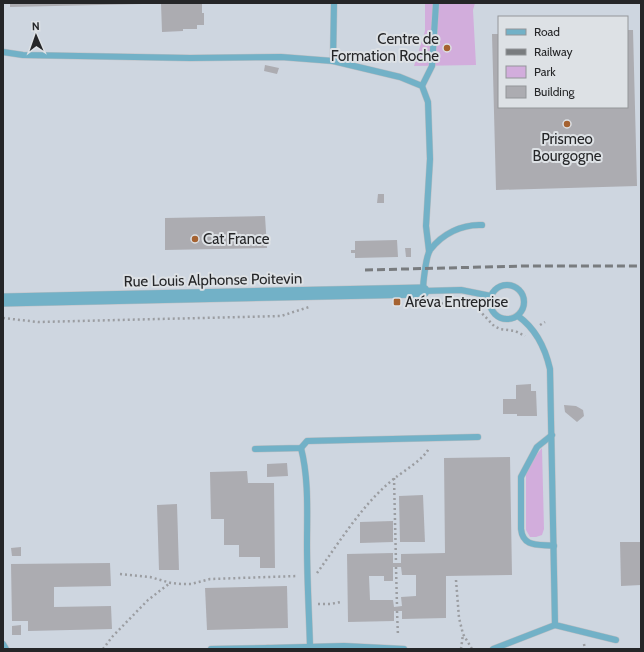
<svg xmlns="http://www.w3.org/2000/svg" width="644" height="652" font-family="Cabin,sans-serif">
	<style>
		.built { fill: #ced6e0; fill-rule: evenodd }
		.green { fill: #d2addc }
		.building { fill: #acacb1; fill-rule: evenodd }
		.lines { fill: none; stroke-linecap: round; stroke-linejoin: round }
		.lane-casing { stroke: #bcbfc3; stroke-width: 7 }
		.street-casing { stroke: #bcbfc3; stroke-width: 14 }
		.path { stroke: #9b9da1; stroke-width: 2.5; stroke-dasharray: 2 3; stroke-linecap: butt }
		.lane { stroke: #72b1c7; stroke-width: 6 }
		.street { stroke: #72b1c7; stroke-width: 13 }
		.rail { stroke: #797c7f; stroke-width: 3; stroke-dasharray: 8 4; stroke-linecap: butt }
		.poi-dot { fill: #a56231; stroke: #dde1e5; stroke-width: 1.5 }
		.labels { text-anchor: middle; stroke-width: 4; stroke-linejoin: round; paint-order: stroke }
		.poi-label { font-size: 15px; fill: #252628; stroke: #dde1e5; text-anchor: start }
		.street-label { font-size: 15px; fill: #252628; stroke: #dde1e5 }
	</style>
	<rect width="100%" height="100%" fill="#dde1e5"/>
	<path class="built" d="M3,3H641V649H3ZM499,17H627V107H499Z"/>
	<g class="green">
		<path d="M425,3H475L473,10L476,65L414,66L425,31Z"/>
		<path d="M542,448L544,529L542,535L536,537H530L526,530V474L533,459Z"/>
	</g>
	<g class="building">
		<path d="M10,3H143V4L10,7Z"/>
		<path d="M161,3H202V13H204V25H197V29H183V31L162,32Z"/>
		<path d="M627,30H633L637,186L496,190L492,34H499V107H627Z"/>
		<path d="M265,65L279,68L277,74L264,71Z"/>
		<path d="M378,194H384V203H377Z"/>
		<path d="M265,216L267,248L165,250V218Z"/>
		<path d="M397,240L398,257L355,258V253H351V250H355V241Z"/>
		<path d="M405,248H411V257H406Z"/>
		<path d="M531,384V391H536L537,416H517V414H503V399H516V385Z"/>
		<path d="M564,405L576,406L583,410L584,416L577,422L565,412Z"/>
		<path d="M510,457L512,575L446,576V618L402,619V611H394V621L348,622L347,554L393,553V563H401V554L445,553L444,458ZM393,567H401L402,575H416V596L401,597L402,606L394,607L393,600H370L369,576H384V581H393Z"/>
		<path d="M287,463L288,476L267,477V464Z"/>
		<path d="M247,471L248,483H274L275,568H260V557H239V545H224V519H211L210,472Z"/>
		<path d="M423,495L425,542H400L399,496Z"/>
		<path d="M177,504L179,570H159L157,505Z"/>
		<path d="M393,521V542L360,543V522Z"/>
		<path d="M620,542H641V585L621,586Z"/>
		<path d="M21,547V556H12L11,548Z"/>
		<path d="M110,563L111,586L54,587V607L111,606L112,629L28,631V621H12L11,564Z"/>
		<path d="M287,586L288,628L207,630L205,588Z"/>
		<path d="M21,625V635H12V626Z"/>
	</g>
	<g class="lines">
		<defs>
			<g id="lane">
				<path d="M3,52L23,55L190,58L281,57L333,61L400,77L422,86L428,102L430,159L426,226L429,251"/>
				<path d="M333,61L334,3"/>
				<path d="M422,86L432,66L436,3"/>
				<path d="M482,225C462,224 442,234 430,250C426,256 423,283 423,291L461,290L491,296"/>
				<circle cx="507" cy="302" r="17"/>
				<path d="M518,316C536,329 545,347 550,369L555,625L616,640"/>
				<path d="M552,435L537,447L521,477V529C523,548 539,544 554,546"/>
				<path d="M301,448C309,479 307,513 307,545C307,579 309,612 310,646"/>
				<path d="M255,449L301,448L307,441L478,437"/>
				<path d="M3,644L6,649"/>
				<path d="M211,649L268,648"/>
				<path d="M268,649V648L344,646L404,649"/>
				<path d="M493,649L555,625"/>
			</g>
			<path id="street" d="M3,300L423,291"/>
		</defs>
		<use href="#lane" class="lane-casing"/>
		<use href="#street" class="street-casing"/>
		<g class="path">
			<path d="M426,304L468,303L477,308L494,326L500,329L515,331L525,336"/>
			<path d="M3,318L38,322L281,316L309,307"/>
			<path d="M540,325L545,322"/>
			<path d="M394,478L396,563"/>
			<path d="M396,567L397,606"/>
			<path d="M317,573C341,540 363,503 395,478C405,470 424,459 429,448"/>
			<path d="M120,574L150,577L171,583L182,584H191L210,579L298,576"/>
			<path d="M456,580L459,618L463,634L472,649"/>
			<path d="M318,604H330L341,602"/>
			<path d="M397,611L398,636"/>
			<path d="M584,644L585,649"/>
			<path d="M103,649L112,637L148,600L170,583"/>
			<path d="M461,649L463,634"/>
		</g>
		<use href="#lane" class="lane"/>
		<use href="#street" class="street"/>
		<path class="rail" d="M365,270L524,266H641"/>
	</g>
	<g class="poi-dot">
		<circle cx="447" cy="48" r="4"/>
		<circle cx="567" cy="124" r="4"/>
		<circle cx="195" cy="239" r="4"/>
		<rect x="393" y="298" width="8" height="8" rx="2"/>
	</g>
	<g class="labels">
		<g class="poi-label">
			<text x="439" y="44" text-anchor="end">Centre de<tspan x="439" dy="17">Formation Roche</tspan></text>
			<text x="567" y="144" text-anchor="middle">Prismeo<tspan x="567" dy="17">Bourgogne</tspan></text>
			<text x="203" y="244">Cat France</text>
			<text x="405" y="307">Aréva Entreprise</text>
		</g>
		<g class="street-label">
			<text transform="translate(213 280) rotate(-1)" y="5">Rue Louis Alphonse Poitevin</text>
		</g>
	</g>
	<rect width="644" height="652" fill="none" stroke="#252628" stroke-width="8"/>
	<rect x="498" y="16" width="130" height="92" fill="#dde1e5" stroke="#939699"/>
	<rect x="506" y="29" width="20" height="6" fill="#72b1c7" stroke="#939699"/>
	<text x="534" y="36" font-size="12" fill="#252628">Road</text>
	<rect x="506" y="49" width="20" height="6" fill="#797c7f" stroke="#939699"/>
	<text x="534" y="56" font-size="12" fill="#252628">Railway</text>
	<rect x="506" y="66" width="20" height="12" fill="#d2addc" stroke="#939699"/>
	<text x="534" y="76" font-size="12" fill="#252628">Park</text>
	<rect x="506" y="86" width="20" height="12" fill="#acacb1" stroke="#939699"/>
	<text x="534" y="96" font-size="12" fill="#252628">Building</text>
	<g transform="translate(36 36) rotate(358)" stroke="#dde1e5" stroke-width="3" paint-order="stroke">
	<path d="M0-3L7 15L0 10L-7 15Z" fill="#252628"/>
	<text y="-6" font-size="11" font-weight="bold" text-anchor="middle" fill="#252628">N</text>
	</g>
</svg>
